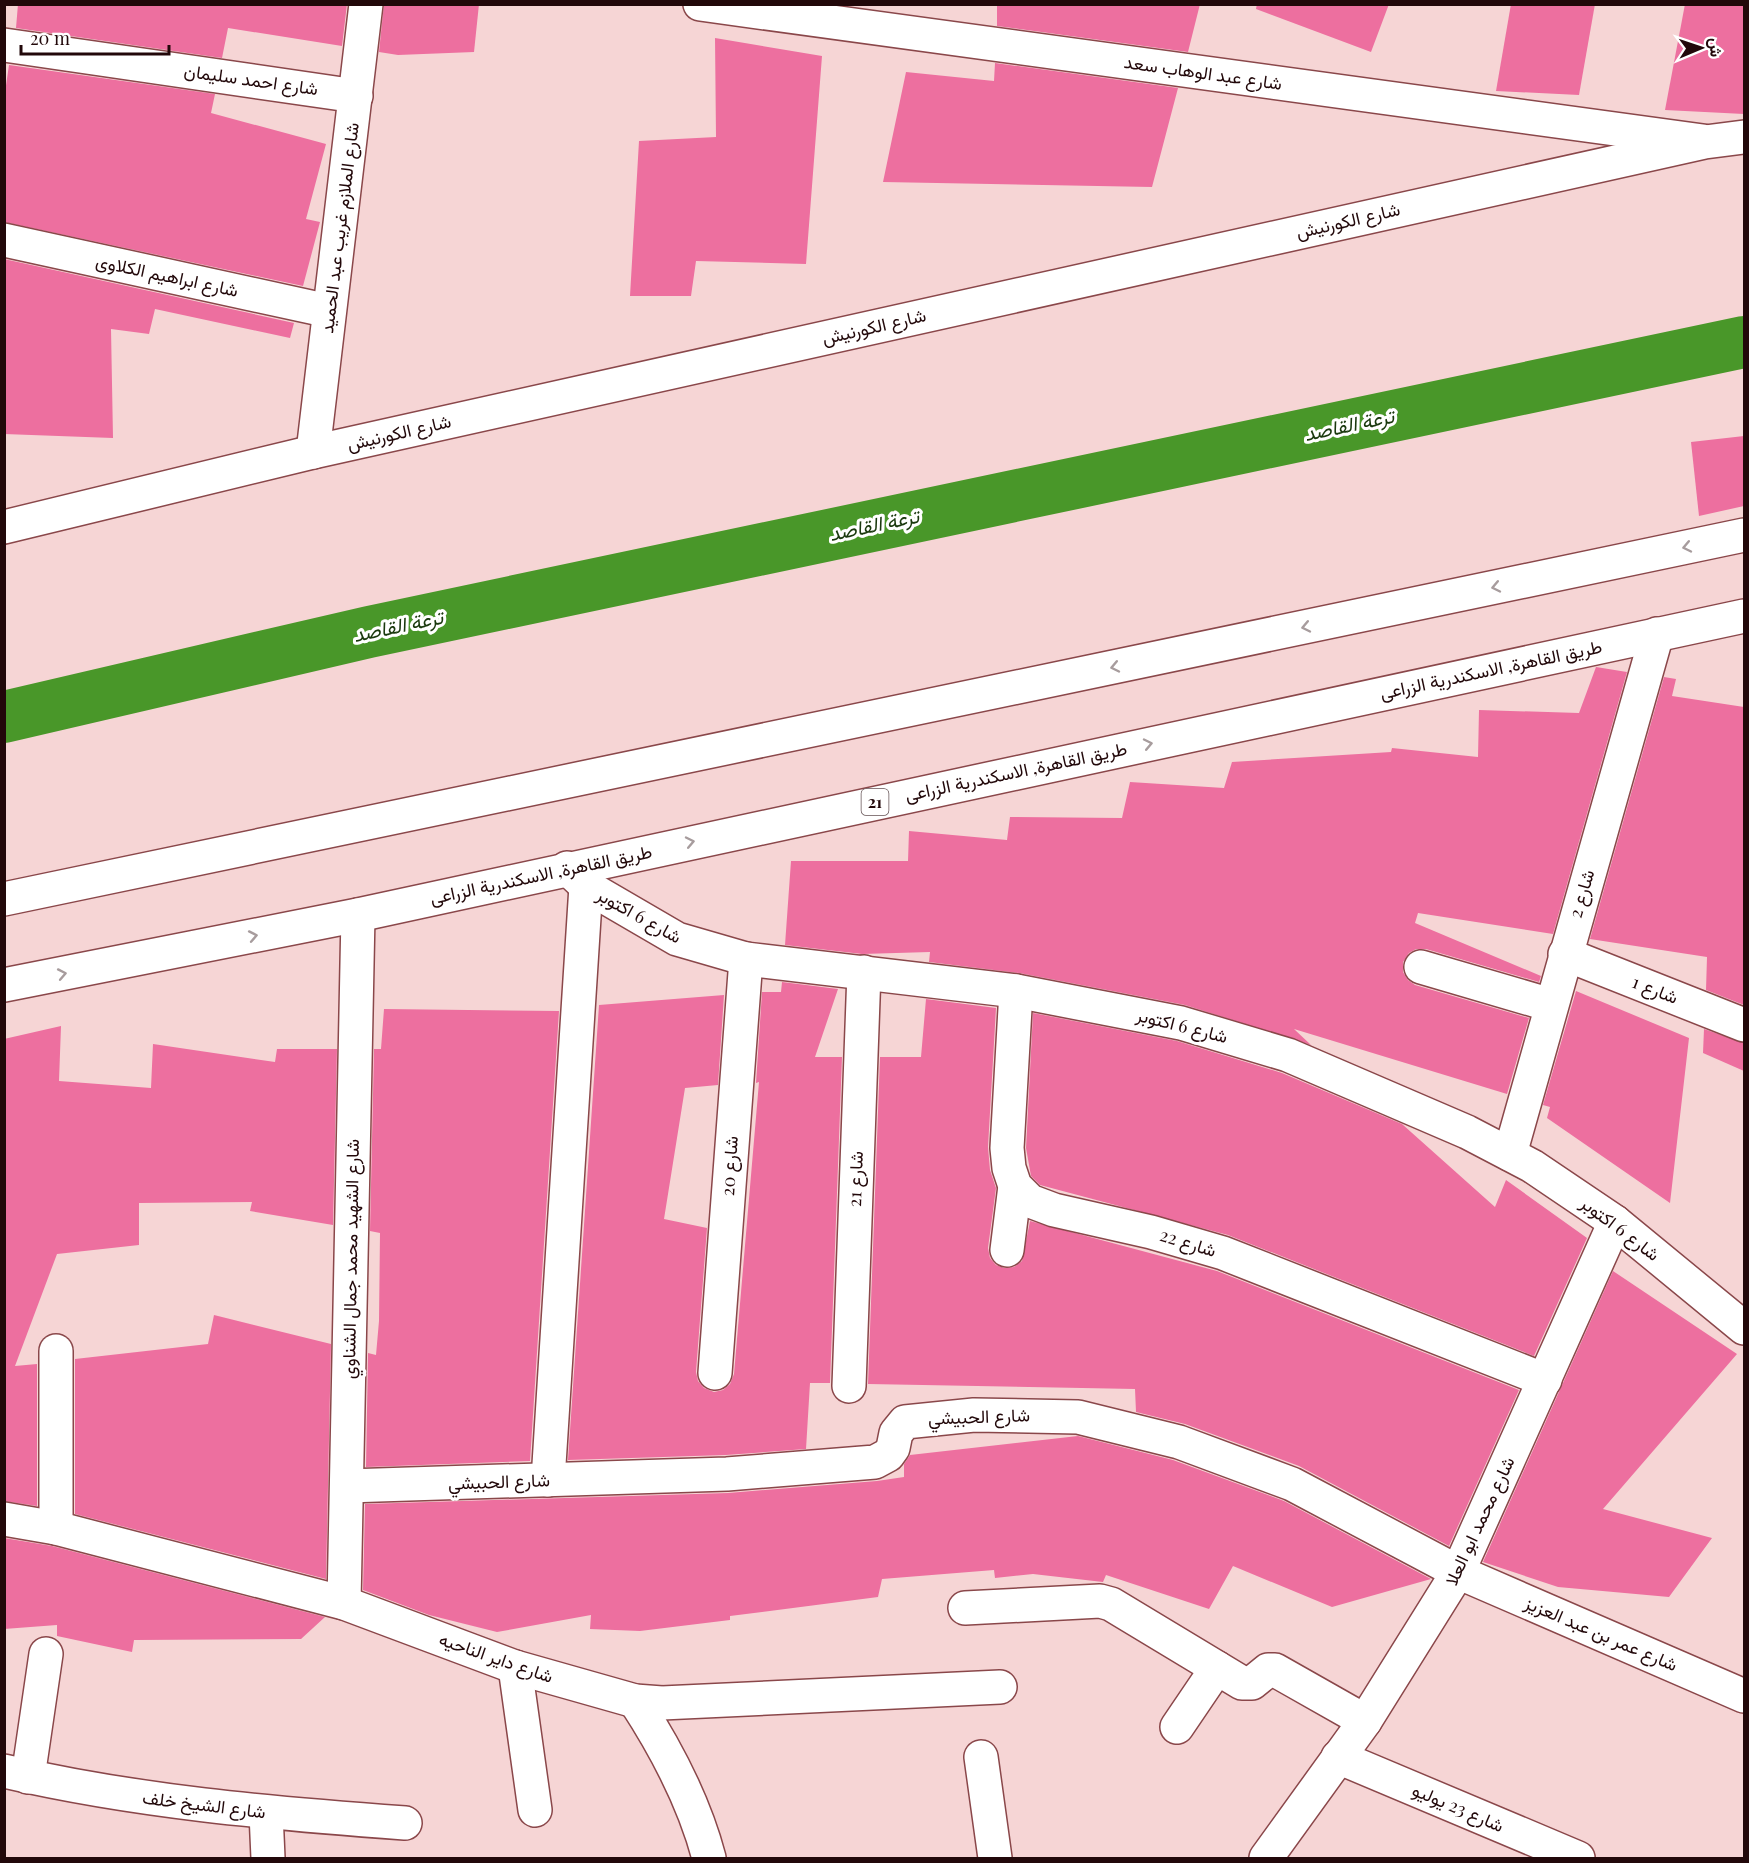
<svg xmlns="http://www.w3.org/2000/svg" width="1749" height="1863" font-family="'Playfair Display',Vazirmatn,serif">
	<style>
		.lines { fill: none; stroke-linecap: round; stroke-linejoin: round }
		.canal { stroke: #499729; stroke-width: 52 }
		.building { fill: #ed6f9f }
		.minor-casing { stroke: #8a474a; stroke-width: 36 }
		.tertiary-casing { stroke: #8a474a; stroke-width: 36 }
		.trunk-casing { stroke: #8a474a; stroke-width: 36 }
		.minor { stroke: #fff; stroke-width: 33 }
		.tertiary { stroke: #fff; stroke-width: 33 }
		.trunk { stroke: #fff; stroke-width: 33 }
		.oneway { stroke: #a79c9d }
		.labels { text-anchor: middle; stroke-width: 6; stroke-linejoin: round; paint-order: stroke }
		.shield { fill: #fff; stroke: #645254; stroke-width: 1.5 }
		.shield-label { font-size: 16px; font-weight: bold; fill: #22080a }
		.street-label { font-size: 18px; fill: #22080a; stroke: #fff }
		.water-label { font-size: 20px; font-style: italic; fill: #1a390e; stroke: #fff }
	</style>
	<rect width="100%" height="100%" fill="#f6d5d5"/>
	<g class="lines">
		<path class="canal" d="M4,717L369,632L1744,342"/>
	</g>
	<g class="building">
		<path d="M18,4H347L342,46L228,28L222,58L16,28Z"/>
		<path d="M384,4H479L474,52L398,55L379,52Z"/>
		<path d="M997,4H1200L1188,52L997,26Z"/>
		<path d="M1257,4H1389L1371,52L1256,9Z"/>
		<path d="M1511,4H1595L1579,95L1496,91Z"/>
		<path d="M1685,4H1744V114L1665,110Z"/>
		<path d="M715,38L822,56L806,264L696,261L691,296H630L639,141L716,137Z"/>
		<path d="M995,63L1178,88L1152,187L883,182L906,72L994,81Z"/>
		<path d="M9,65L215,94L211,113L326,144L306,219L320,222L303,286L4,222V99Z"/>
		<path d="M4,259L294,323L290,338L155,309L149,334L111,329L113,438L4,434Z"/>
		<path d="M1744,436V506L1699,516L1691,442Z"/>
		<path d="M1596,667L1627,672L1553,934L1418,913L1415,923L1541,976L1539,982L1426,949H1416L1409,953L1403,962V972L1408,980L1415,985L1529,1018L1507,1094L1294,1029L1311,1045L1185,1005L1019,973L929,962L930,952L862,954L785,945L791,861H908L909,831L1007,840L1010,817L1122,818L1130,782L1224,788L1232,762L1391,752L1392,748L1478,757L1479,710L1579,713Z"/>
		<path d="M1664,677L1676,679L1672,696L1744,707V1005L1706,990L1707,957L1590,939Z"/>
		<path d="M782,982L838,989L815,1057H842L830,1383H810L806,1449L726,1455L568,1460L599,1005L724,995L718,1085L685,1088L664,1219L707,1228L696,1372L698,1381L704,1388L714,1392L723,1390L730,1384L734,1374L759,1082L756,1083L762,992H781Z"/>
		<path d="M1576,991L1689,1038L1670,1203L1547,1118L1550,1107L1543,1105Z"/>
		<path d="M926,999L996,1008L988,1147L990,1170L996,1188L988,1248L990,1258L996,1265L1004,1268L1014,1267L1022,1261L1030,1221L1217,1271L1519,1390L1449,1546L1299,1466L1185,1424L1136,1412L1135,1389L868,1384L880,1057H921Z"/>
		<path d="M384,1009L559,1011L530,1461L366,1467L368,1353L376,1355L379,1321L380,1233L370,1231L374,1049H381Z"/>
		<path d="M1033,1013L1177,1041L1282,1073L1402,1124L1495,1207L1506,1180L1587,1238L1534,1356L1228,1235L1040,1185L1031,1176L1026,1148Z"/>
		<path d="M61,1026L59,1081L151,1088L153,1044L275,1062L277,1049H337L333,1225L250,1211L252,1202L139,1203V1245L57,1254L15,1366L37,1364V1506L4,1501V1039Z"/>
		<path d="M1704,1029L1744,1043V1071L1703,1053Z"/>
		<path d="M1613,1271L1737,1354L1603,1509L1712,1538L1669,1597L1558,1587L1483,1562Z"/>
		<path d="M214,1315L331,1344L326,1579L75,1514V1359L208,1344Z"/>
		<path d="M1078,1436L1173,1460L1284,1501L1431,1579L1332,1607L1233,1566L1209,1609L1106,1575L1103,1582L1033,1574L995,1578L994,1570L882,1579L878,1597L730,1616V1620L640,1631L590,1629L591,1615L497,1632L429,1615L363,1590L365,1504L728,1493L877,1481L904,1477V1464L910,1455Z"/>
		<path d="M4,1538L52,1546L325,1617L301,1639L134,1640L132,1652L57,1636V1625L4,1629Z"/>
	</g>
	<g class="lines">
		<defs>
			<g id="minor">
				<path d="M700,4L1703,141"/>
				<path d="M4,45L356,96"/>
				<path d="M4,240L329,311"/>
				<path d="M313,452L366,4"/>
				<path d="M567,868L586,886L677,939L746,959L1016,991L1181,1023L1288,1055L1467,1132L1532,1166L1615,1222L1744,1328"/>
				<path d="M1565,954L1744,1025"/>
				<path d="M1421,967L1551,1005"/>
				<path d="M1016,991L1007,1148L1009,1168L1015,1186L1030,1201L1054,1210L1151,1232L1223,1253L1545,1380"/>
				<path d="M1510,1154L1657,634"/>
				<path d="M1007,1250L1015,1186"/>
				<path d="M56,1351V1528"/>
				<path d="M715,1373L746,959"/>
				<path d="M849,1386L864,972"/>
				<path d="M548,1480L586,886"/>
				<path d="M347,1486L727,1474L875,1462L888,1455L893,1448L896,1433L905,1422L974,1415L1078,1417L1179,1442L1292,1484L1458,1572L1744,1696"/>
				<path d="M4,1519L56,1528L344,1603L515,1667L635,1701L662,1703L1000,1687"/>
				<path d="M344,1603L358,915"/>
				<path d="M965,1608L1100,1601L1111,1604L1242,1683H1252L1268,1670H1275L1365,1721"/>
				<path d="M515,1667L535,1810"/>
				<path d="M635,1701C667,1750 694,1801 709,1858"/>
				<path d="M1177,1727L1217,1668"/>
				<path d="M981,1757L995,1858"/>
				<path d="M1338,1757L1578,1858"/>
				<path d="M4,1771C138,1802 269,1813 405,1823"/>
				<path d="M28,1777L46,1654"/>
				<path d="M266,1813L268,1858"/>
				<path d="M1266,1858L1365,1721L1458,1572L1615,1222"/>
			</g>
			<path id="tertiary" d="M4,527L313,452L1705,142L1744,137"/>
			<g id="trunk">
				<path d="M4,899L1744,535"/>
				<path d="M4,985L358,915L1744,616"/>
			</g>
		</defs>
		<use href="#minor" class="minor-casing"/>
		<use href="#tertiary" class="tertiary-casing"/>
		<use href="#trunk" class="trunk-casing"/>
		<use href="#minor" class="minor"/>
		<use href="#tertiary" class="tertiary"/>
		<use href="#trunk" class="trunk"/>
	</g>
	<defs><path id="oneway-chevron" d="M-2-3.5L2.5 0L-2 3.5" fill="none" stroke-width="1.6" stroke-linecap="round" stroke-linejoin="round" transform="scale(1.5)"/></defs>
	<g class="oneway">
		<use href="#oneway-chevron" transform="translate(1687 547) rotate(168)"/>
		<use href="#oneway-chevron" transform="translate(1496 587) rotate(168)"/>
		<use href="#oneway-chevron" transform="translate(1306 627) rotate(168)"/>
		<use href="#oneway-chevron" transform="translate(1115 667) rotate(168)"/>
		<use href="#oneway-chevron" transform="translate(1148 744) rotate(-12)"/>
		<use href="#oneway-chevron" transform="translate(690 842) rotate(-12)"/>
		<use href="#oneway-chevron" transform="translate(253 936) rotate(-11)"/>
		<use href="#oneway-chevron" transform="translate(62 974) rotate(-11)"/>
	</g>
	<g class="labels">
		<rect class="shield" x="861.5" y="789" width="27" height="26" rx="4.5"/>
		<g class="shield-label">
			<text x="875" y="808">21</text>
		</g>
		<g class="street-label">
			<text transform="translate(1203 73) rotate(8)" y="6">شارع عبد الوهاب سعد</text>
			<text transform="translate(251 80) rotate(8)" y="6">شارع احمد سليمان</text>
			<text transform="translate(1348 221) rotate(-13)" y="6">شارع الكورنيش</text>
			<text transform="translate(340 228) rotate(-83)" y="6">شارع الملازم غريب عبد الحميد</text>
			<text transform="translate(167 276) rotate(12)" y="6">شارع ابراهيم الكلاوى</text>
			<text transform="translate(874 327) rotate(-13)" y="6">شارع الكورنيش</text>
			<text transform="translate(399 433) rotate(-13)" y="6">شارع الكورنيش</text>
			<text transform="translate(1491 670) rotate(-12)" y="6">طريق القاهرة, الاسكندرية الزراعى</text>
			<text transform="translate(1016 772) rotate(-12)" y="6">طريق القاهرة, الاسكندرية الزراعى</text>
			<text transform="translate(541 875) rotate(-12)" y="6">طريق القاهرة, الاسكندرية الزراعى</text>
			<text transform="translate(1582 894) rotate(-74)" y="6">شارع 2</text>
			<text transform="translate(639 916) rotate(29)" y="6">شارع 6 اكتوبر</text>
			<text transform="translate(1655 990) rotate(21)" y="6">شارع 1</text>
			<text transform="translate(1182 1026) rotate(14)" y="6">شارع 6 اكتوبر</text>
			<text transform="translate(730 1166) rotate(-86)" y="6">شارع 20</text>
			<text transform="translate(856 1179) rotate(-88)" y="6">شارع 21</text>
			<text transform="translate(1620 1229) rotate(37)" y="6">شارع 6 اكتوبر</text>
			<text transform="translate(1188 1243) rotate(17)" y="6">شارع 22</text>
			<text transform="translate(351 1259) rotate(-89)" y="6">شارع الشهيد محمد جمال الشناوي</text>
			<text transform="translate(979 1417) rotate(-2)" y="6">شارع الحبيشي</text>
			<text transform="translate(499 1482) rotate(-2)" y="6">شارع الحبيشي</text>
			<text transform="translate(1480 1521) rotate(-65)" y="6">شارع محمد ابو العلا</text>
			<text transform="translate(1601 1634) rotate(23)" y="6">شارع عمر بن عبد العزيز</text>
			<text transform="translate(496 1658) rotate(19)" y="6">شارع داير الناحيه</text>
			<text transform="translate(204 1805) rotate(7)" y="6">شارع الشيخ خلف</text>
			<text transform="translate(1458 1808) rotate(23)" y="6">شارع 23 يوليو</text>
		</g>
		<g class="water-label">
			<text transform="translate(1349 425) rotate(-12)" y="7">ترعة القاصد</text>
			<text transform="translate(874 525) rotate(-12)" y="7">ترعة القاصد</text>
			<text transform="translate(398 626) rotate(-12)" y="7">ترعة القاصد</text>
		</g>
	</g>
	<rect width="1749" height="1863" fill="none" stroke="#22080a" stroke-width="12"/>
	<g transform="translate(1701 48) rotate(88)" stroke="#ffffff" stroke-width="4.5" paint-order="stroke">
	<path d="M0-4.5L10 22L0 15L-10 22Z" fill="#22080a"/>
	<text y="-9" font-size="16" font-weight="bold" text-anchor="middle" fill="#22080a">ش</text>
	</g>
	<path d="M21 45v9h148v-9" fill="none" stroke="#22080a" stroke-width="3"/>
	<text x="30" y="45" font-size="18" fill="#22080a" stroke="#ffffff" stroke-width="4.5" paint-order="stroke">20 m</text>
</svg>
